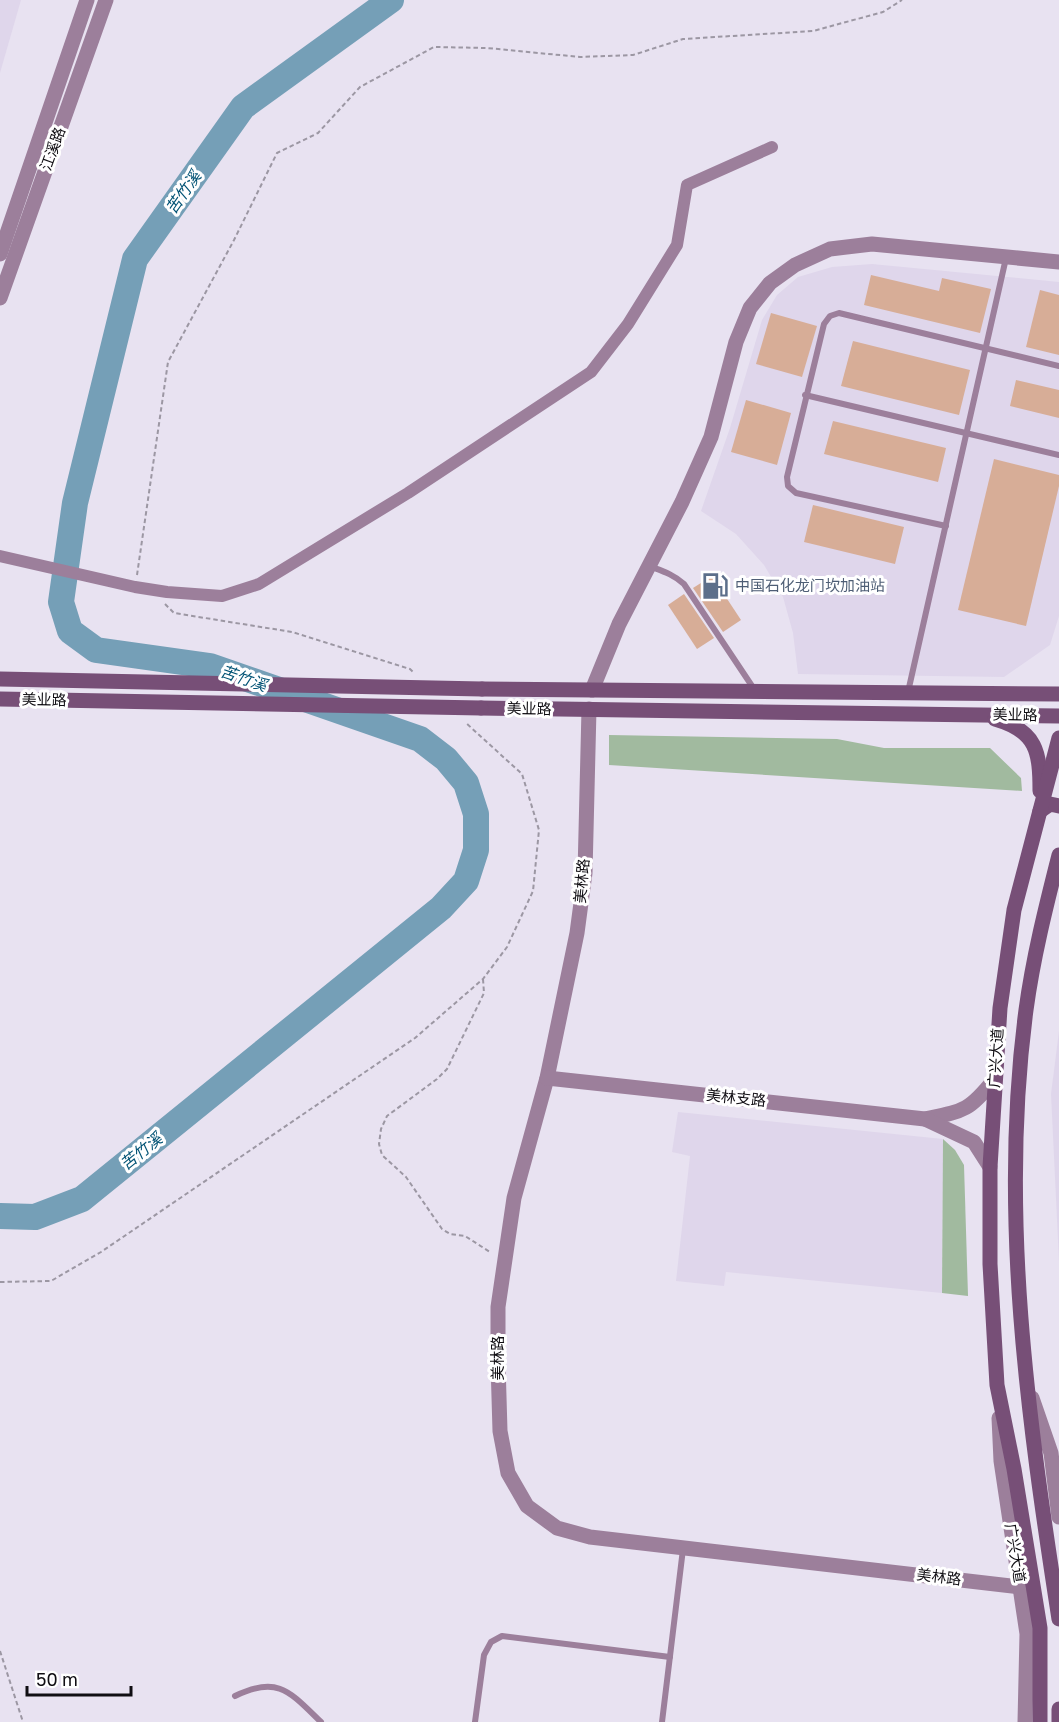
<svg xmlns="http://www.w3.org/2000/svg" width="1059" height="1722" font-family="'Golos Text','Noto Sans SC',sans-serif">
	<style>
		.built { fill: #dfd6eb }
		.green { fill: #a1ba9f }
		.lines { fill: none; stroke-linecap: round; stroke-linejoin: round }
		.river { stroke: #759fb7; stroke-width: 26 }
		.building { fill: #d7ad97 }
		.path { stroke: #9c97a3; stroke-width: 2; stroke-dasharray: 4.5 3; stroke-linecap: butt }
		.service { stroke: #9c7f9b; stroke-width: 6 }
		.minor { stroke: #9c7f9b; stroke-width: 12 }
		.tertiary { stroke: #9c7f9b; stroke-width: 15 }
		.secondary { stroke: #774f77; stroke-width: 15 }
		.secondary-bridge { stroke: #774f77; stroke-width: 15 }
		.labels { text-anchor: middle; stroke-width: 6; stroke-linejoin: round; paint-order: stroke }
		.street-label { font-size: 15px; fill: #100e13; stroke: #fff }
		.service-label { font-size: 15px; fill: #4e5e75; stroke: #fff; text-anchor: start }
		.water-label { font-size: 16px; font-style: italic; fill: #025375; stroke: #fff }
	</style>
	<rect width="100%" height="100%" fill="#e8e2f1"/>
	<g class="built">
		<path d="M0,0H21L0,73Z"/>
		<path d="M872,264L1059,282V616L1050,645L1004,677L798,674L793,633L783,597L764,565L736,534L701,511L730,428L762,320L777,295L798,277L832,267Z"/>
		<path d="M1059,1031V1261L1051,1094Z"/>
		<path d="M678,1112L943,1139L942,1293L726,1272L724,1286L676,1281L690,1156L672,1152Z"/>
	</g>
	<g class="green">
		<path d="M609,735L837,739L884,748H990L1021,778L1022,791L609,765Z"/>
		<path d="M943,1139L955,1150L964,1165L968,1296L942,1293Z"/>
	</g>
	<g class="lines">
		<path class="river" d="M0,1216L35,1217L82,1199L441,908L466,881L476,850V814L466,783L446,759L420,739L210,666L96,650L70,631L61,602L75,503L135,259L243,107L391,0"/>
	</g>
	<g class="building">
		<path d="M871,275L939,291L942,278L991,289L980,333L864,305Z"/>
		<path d="M1040,290L1059,295V355L1026,347Z"/>
		<path d="M771,313L817,326L802,377L756,364Z"/>
		<path d="M853,341L970,370L959,415L841,386Z"/>
		<path d="M1016,380L1059,390V418L1010,406Z"/>
		<path d="M746,400L791,413L777,465L731,452Z"/>
		<path d="M833,421L946,448L938,482L824,454Z"/>
		<path d="M994,459L1059,475V486L1026,626L958,610Z"/>
		<path d="M813,505L904,527L895,564L804,542Z"/>
		<path d="M712,576L741,620L723,632L693,588Z"/>
		<path d="M684,594L714,638L697,649L668,605Z"/>
	</g>
	<g class="lines">
		<g class="path">
			<path d="M137,575L168,362L234,240L277,153L318,133L360,87L434,47L487,48L580,57L633,55L683,39L813,31L883,12L902,0"/>
			<path d="M165,604L174,613L292,632L410,669L414,673"/>
			<path d="M483,979L484,993L447,1069L437,1079L387,1116L381,1129L379,1144L382,1155L406,1177L442,1229L450,1234L465,1236L490,1252"/>
			<path d="M0,1282L51,1281L101,1252L415,1038L483,979L507,947L533,891L539,830L522,774L466,723"/>
			<path d="M0,1651L23,1722"/>
		</g>
		<g class="service">
			<path d="M805,395L1059,455"/>
			<path d="M946,526L796,493L788,486L787,477L824,324L830,316L839,313L1059,366"/>
			<path d="M649,566C662,571 673,574 684,584L754,689"/>
			<path d="M908,692L1006,258"/>
			<path d="M235,1696C278,1675 290,1692 321,1722"/>
			<path d="M475,1722L484,1655L491,1642L502,1636L670,1657"/>
			<path d="M662,1722L683,1549"/>
		</g>
		<path class="minor" d="M0,556L135,587L167,592L222,596L259,584L408,493L591,372L628,324L677,245L687,185L772,147"/>
		<g class="tertiary">
			<path d="M0,254L87,0"/>
			<path d="M0,298L106,0"/>
			<path d="M592,690L619,624L682,502L711,437L736,342L750,308L770,283L795,265L830,249L872,244L1059,262"/>
			<path d="M589,709L585,873L577,933L547,1078L514,1198L498,1307V1363L500,1431L508,1473L527,1506L557,1528L590,1537L1020,1587"/>
			<path d="M547,1078L925,1119C964,1111 969,1111 994,1080"/>
			<path d="M925,1119L974,1142L990,1167"/>
			<path d="M1032,1398L1051,1453L1059,1517"/>
			<path d="M999,1418L1001,1461L1027,1634L1025,1722"/>
		</g>
		<g class="secondary">
			<path d="M482,689L1059,694"/>
			<path d="M481,708L1059,716"/>
			<path d="M995,719C1037,731 1040,752 1040,791"/>
			<path d="M1040,811L1050,804L1059,806"/>
			<path d="M1059,855C1046,906 1033,958 1026,1010C999,1213 1028,1419 1059,1619"/>
			<path d="M1040,1722V1628L1014,1469L997,1385L990,1264V1167L1000,1008L1014,910L1059,738"/>
			<path d="M1059,1722V1709"/>
		</g>
		<g class="secondary-bridge">
			<path d="M0,679L482,689"/>
			<path d="M0,699L481,708"/>
		</g>
	</g>
	<defs>
		<symbol id="fuel-bare" viewBox="-9 -9 18 18"><path d="M-5.5-6h7V0h2V4h1.3V-2.5L3-4.5l.8-.8L6-3V5H2.5V1h-1V6h-7ZM-4.2-4.7v3.2H.2V-4.7Z" fill="#5c6f8a" stroke="#fff" stroke-width="2.5" paint-order="stroke"/></symbol>
	</defs>
	<g fill-rule="evenodd">
		<use href="#fuel-bare" x="696" y="567" width="38" height="38"/>
	</g>
	<g class="labels">
		<g class="street-label">
			<text transform="translate(53 149) rotate(-70)" y="5">江溪路</text>
			<text transform="translate(44 700) rotate(1)" y="5">美业路</text>
			<text transform="translate(529 709) rotate(1)" y="5">美业路</text>
			<text transform="translate(1015 715) rotate(1)" y="5">美业路</text>
			<text transform="translate(582 881) rotate(-85)" y="5">美林路</text>
			<text transform="translate(996 1058) rotate(-86)" y="5">广兴大道</text>
			<text transform="translate(736 1098) rotate(6)" y="5">美林支路</text>
			<text transform="translate(498 1358) rotate(-90)" y="5">美林路</text>
			<text transform="translate(1015 1553) rotate(81)" y="5">广兴大道</text>
			<text transform="translate(939 1577) rotate(7)" y="5">美林路</text>
		</g>
		<g class="service-label">
			<text x="735" y="591">中国石化龙门坎加油站</text>
		</g>
		<g class="water-label">
			<text transform="translate(183 192) rotate(-55)" y="6">苦竹溪</text>
			<text transform="translate(244 678) rotate(19)" y="6">苦竹溪</text>
			<text transform="translate(141 1151) rotate(-39)" y="6">苦竹溪</text>
		</g>
	</g>
	<path d="M27 1686v9h104v-9" fill="none" stroke="#100e13" stroke-width="3"/>
	<text x="36" y="1686" font-size="18" fill="#100e13" stroke="#ffffff" stroke-width="4.5" paint-order="stroke">50 m</text>
</svg>
